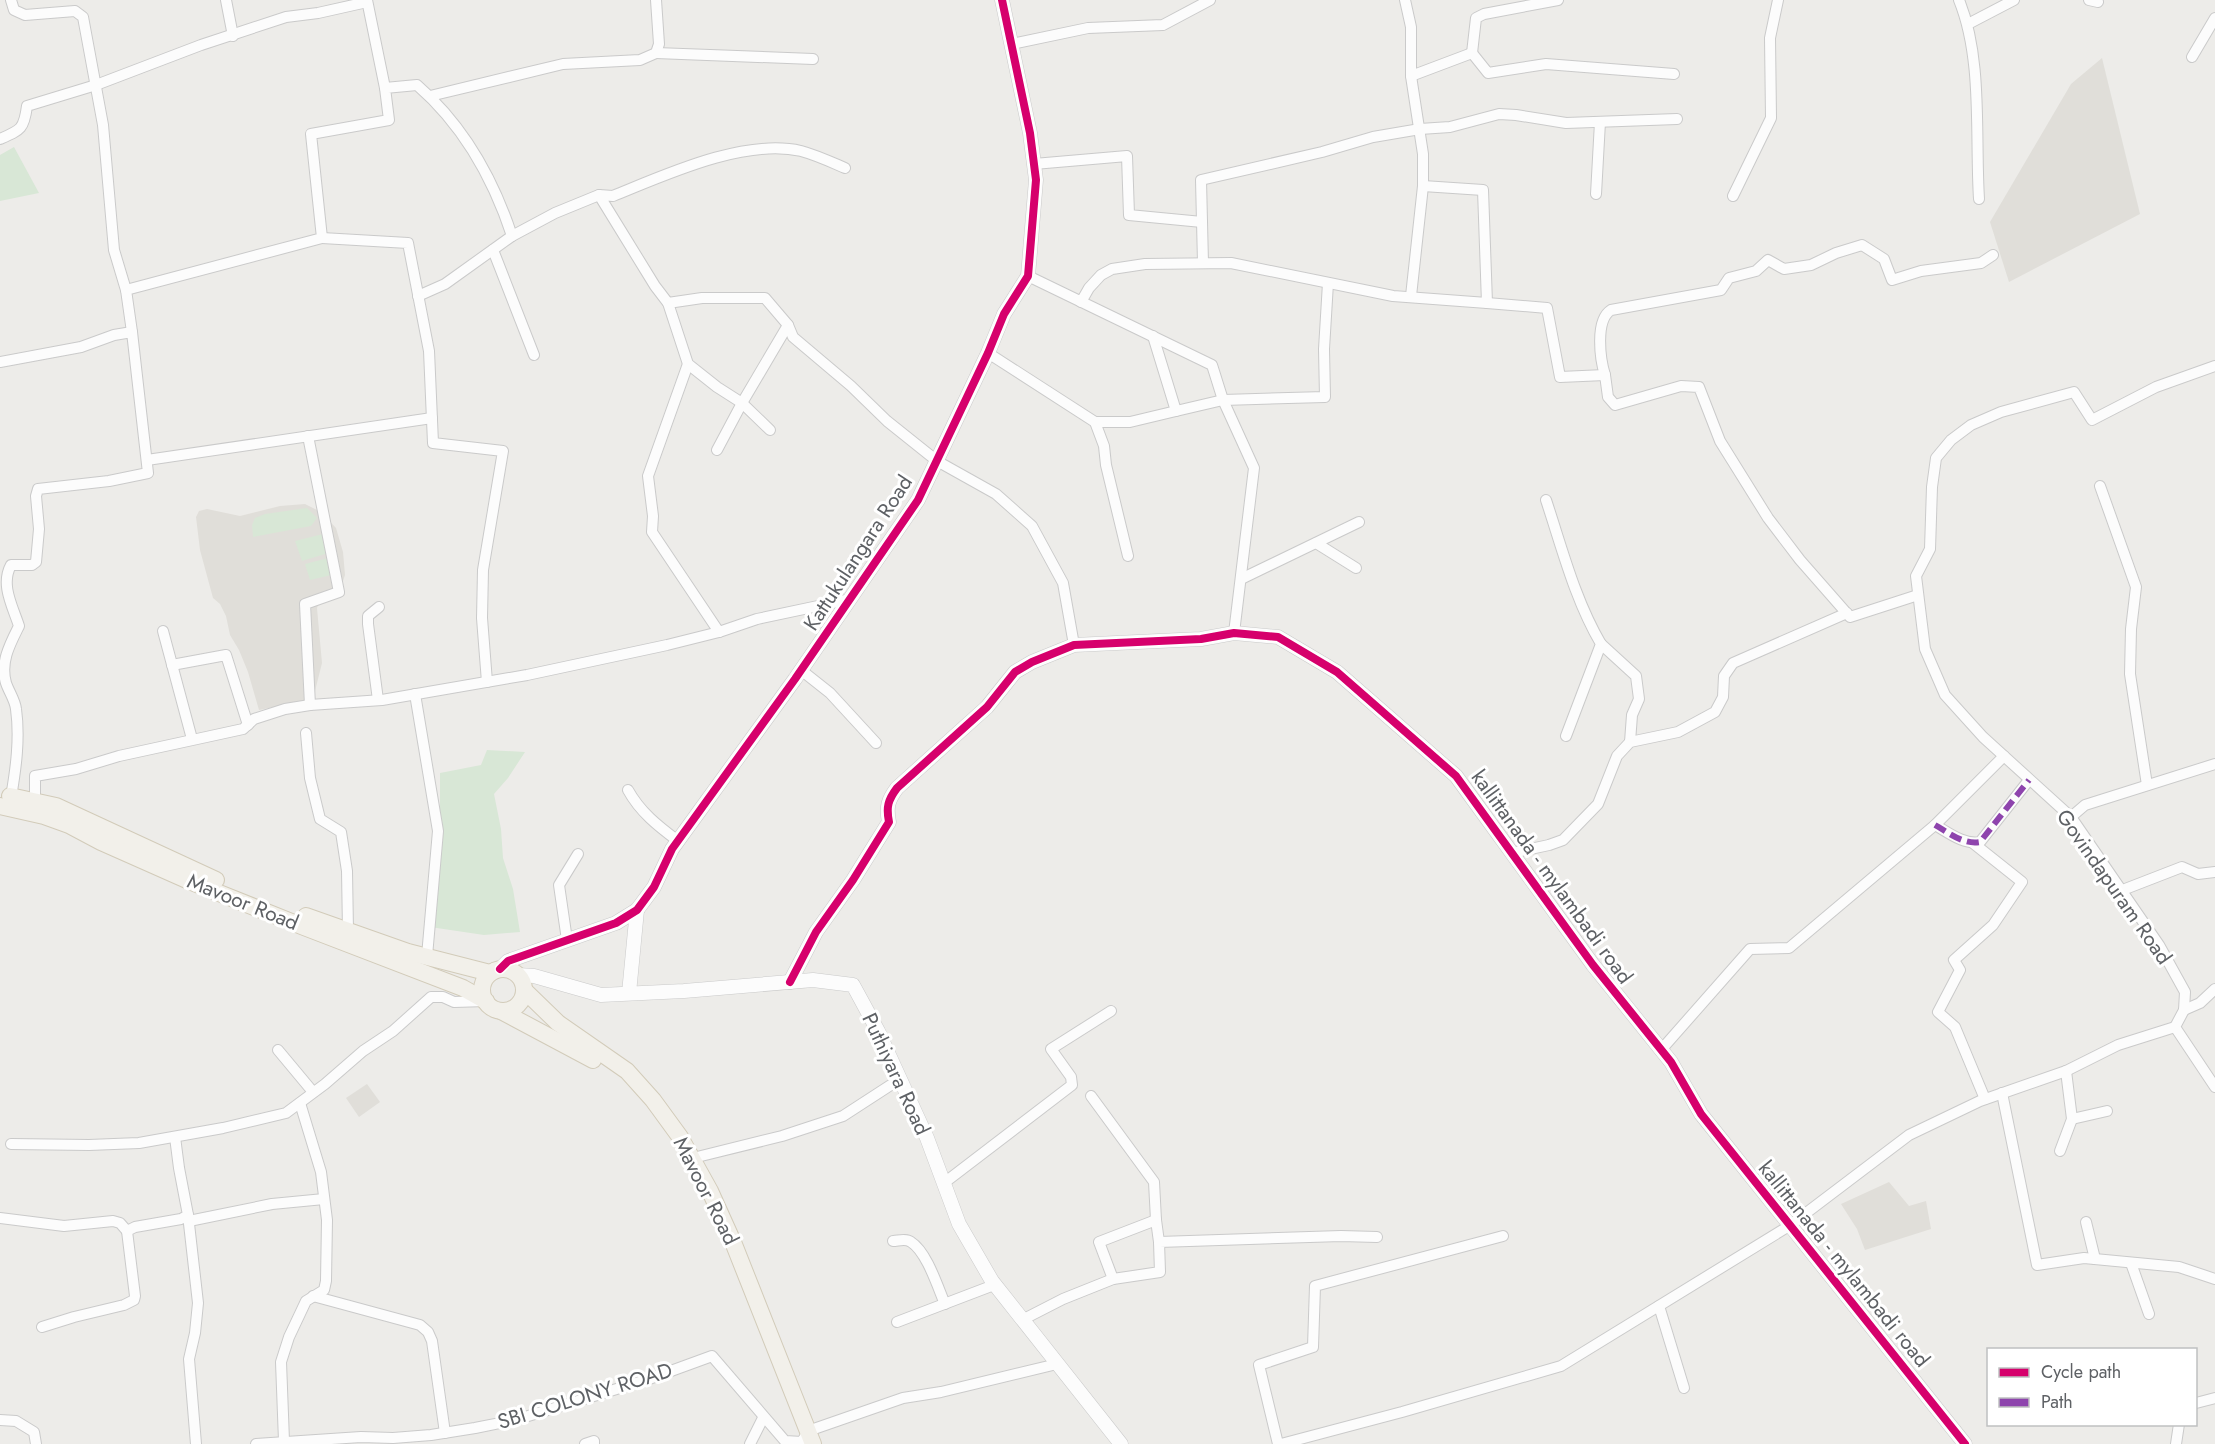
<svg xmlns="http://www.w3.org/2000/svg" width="2215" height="1444" font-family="Jost,sans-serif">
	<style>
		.education { fill: #e0ded9 }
		.green { fill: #d8e7d6 }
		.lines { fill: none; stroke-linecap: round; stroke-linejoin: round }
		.street-casing { stroke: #cacaca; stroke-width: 12 }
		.secondary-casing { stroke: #cacaca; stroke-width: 15 }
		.primary-casing { stroke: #d2cbb9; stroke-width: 18 }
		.street { stroke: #fcfcfc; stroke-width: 10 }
		.secondary { stroke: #fcfcfc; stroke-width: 14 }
		.primary { stroke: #f2f0ea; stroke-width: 16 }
		.quiet { stroke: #8e44ad; stroke-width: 6; stroke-dasharray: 12 6; stroke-linecap: butt }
		.cycleway-casing { stroke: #fff; stroke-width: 11 }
		.cycleway { stroke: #d6006c; stroke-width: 8 }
		.labels { text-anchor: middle; stroke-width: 6; stroke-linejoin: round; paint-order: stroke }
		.street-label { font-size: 21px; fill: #5e6165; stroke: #fff }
	</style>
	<rect width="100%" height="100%" fill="#edece9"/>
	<g class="education">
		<path d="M2102,58L2140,214L2009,282L1990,222L2071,84Z"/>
		<path d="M305,504L321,512L336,528L343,552L345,575L343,581L321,597L317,608L322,663L313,699L259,710L248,672L239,650L230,635L226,616L220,604L213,598L200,550L196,517L199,511L207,509L240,516L280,506Z"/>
		<path d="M367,1084L380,1102L359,1117L346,1098Z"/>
		<path d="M1889,1182L1909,1206L1926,1201L1931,1229L1865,1250L1857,1229L1841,1204Z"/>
	</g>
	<g class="green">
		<path d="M14,147L39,193L0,201V155Z"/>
		<path d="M307,508L317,518L311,526L253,537L252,525L255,518L265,514Z"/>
		<path d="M331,532L335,551L302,561L295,541Z"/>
		<path d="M336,556L340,573L310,580L305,564Z"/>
		<path d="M487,750L525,752L508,778L494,794L501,829L503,858L513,889L520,932L484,935L430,927L440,825V773L481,765Z"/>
	</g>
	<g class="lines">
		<defs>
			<g id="street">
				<path d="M11,0L14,10L25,15L75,11L83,17L103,125L114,250L126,290"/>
				<path d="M226,0L233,36"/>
				<path d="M367,0L385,88"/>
				<path d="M1405,0L1411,27V76L1423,154V186L1411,296"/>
				<path d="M1959,0C1983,59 1975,135 1979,199"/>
				<path d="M2089,0L2098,2"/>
				<path d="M1968,24L2014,0"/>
				<path d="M1012,44L1088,28L1163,25L1210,0"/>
				<path d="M656,53L813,59"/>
				<path d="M1472,53L1476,18L1484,14L1558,0"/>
				<path d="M2192,57L2215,18"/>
				<path d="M1411,76L1472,53L1488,73L1546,64L1674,74"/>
				<path d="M430,96L563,64L640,60L656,53L659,44L656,0"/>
				<path d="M0,139C21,130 24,129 27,106L96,85L201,45L286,17L318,13L367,2"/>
				<path d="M1034,164L1127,156L1129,215L1202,222"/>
				<path d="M1596,194L1600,122"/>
				<path d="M1733,196L1771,118L1770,38L1778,0"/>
				<path d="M322,238L408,243L429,351L433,443L503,451L483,570L482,618L487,682"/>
				<path d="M493,250L534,355"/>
				<path d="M1203,263L1201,180L1322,152L1373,137L1420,129L1450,127L1499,114L1516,115L1566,123L1677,119"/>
				<path d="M1028,276L1212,365L1223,400L1254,468L1234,633"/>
				<path d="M418,296L445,284L512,236"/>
				<path d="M1081,302L1089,288L1101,275L1112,269L1145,264L1231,263L1393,296L1487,303L1483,190L1423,186"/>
				<path d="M668,303L702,298H765L788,325L793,337L851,386L887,421L937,461L996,494L1032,526L1063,583L1074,645"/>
				<path d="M1487,303L1547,308L1560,377L1605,375L1608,397L1615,405L1681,386L1699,387L1720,441L1768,518L1800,560L1850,617L1918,595"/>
				<path d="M132,332L126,290L322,238L311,134L389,120L385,88L417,85C463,125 493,178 512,236L555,213L599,195"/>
				<path d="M1153,336L1176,411L1223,400L1325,397L1324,349L1328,283"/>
				<path d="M988,353L1095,422L1104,446L1106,465L1128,556"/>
				<path d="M0,362L81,347L114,335L132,332L148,473L109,481L38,489L36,496L39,529L36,562L32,565H11C0,585 13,607 19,626C10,644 0,662 6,683C9,692 15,700 16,709C20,738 16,768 11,797"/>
				<path d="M688,364L648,476L653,516L652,532L719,632"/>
				<path d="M2215,366L2156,387L2092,420L2074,392L2001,412L1971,425L1951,440L1936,458L1932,487L1930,549L1916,576L1925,649L1945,695L1983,737L2071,817L2159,945L2185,992L2184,1010L2175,1027L2215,1087"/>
				<path d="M1605,375C1600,359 1595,320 1611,310L1721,290L1729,278L1756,271L1768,260L1784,269L1811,265L1836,253L1862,245L1884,259L1892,280L1921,271L1981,263L1993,255"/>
				<path d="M1095,422H1130L1176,411"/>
				<path d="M770,430L742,403L717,387L688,364L668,303L655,286L599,195L613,196C665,175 744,138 801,151C816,155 831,162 845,168"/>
				<path d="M308,436L339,592L305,604L310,705"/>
				<path d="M717,450L742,403L788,325"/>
				<path d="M147,460L432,418"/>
				<path d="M2100,486L2136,587L2131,629L2130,674L2147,785"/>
				<path d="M1546,500C1562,548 1575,600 1601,644L1566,736"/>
				<path d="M1316,543L1356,568"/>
				<path d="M1241,579L1359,522"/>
				<path d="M163,631L192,739"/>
				<path d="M1601,644L1636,676L1639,699L1632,715L1630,742"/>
				<path d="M172,665L226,655L248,725"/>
				<path d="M801,670L830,693L876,743"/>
				<path d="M415,694L438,831L427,956"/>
				<path d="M378,700L368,624V616L379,607"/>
				<path d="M306,733L310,778L320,819L341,832L347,871L348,931"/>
				<path d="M628,790C640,812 658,826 678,841"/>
				<path d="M35,802V776L76,769L119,756L243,729L254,719L285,709L310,705L382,700L527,675L667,645L719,632L757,619L851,599"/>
				<path d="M2071,817L2085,805L2215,764"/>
				<path d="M1935,825C1949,833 1964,845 1980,842L2029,780"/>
				<path d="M1973,843L2022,882L1993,925L1954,960L1960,970L1938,1012L1955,1027L1985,1099"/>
				<path d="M1512,853L1549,845L1563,840L1598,804L1617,756L1630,742L1678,732L1715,712L1723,697L1724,676L1733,663L1847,613"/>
				<path d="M2120,891L2182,867L2198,874L2215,872"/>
				<path d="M567,940L559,885L578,854"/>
				<path d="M2184,1010L2200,1003L2215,989"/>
				<path d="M278,1050L313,1092"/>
				<path d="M1661,1050L1750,949L1789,948L1935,825L2004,756"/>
				<path d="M2002,1093L2037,1265L2084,1258L2179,1267L2215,1279"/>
				<path d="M1091,1096L1154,1182L1156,1220"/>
				<path d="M2072,1119L2107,1111"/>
				<path d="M11,1144L89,1145L139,1143L223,1128L286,1113L325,1084L363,1051L393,1031L431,997H443L454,1002L486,1001"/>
				<path d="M2060,1151L2072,1119L2066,1071"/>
				<path d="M693,1158L782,1136L843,1116L900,1079"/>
				<path d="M944,1183L1072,1085L1071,1077L1051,1049L1111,1011"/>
				<path d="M188,1215L198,1303L195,1333L189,1359L196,1444"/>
				<path d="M0,1218L64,1226L113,1221L120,1223L127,1231"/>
				<path d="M189,1221L272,1204L324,1199"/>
				<path d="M2086,1222L2095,1259"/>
				<path d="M893,1241C898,1241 906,1238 911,1242C927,1252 938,1288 945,1304"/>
				<path d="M2131,1263L2149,1314"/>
				<path d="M1113,1279L1099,1242L1156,1220L1159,1242"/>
				<path d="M313,1296L420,1325L428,1332L432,1341L445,1433"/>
				<path d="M1659,1306L1684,1388"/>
				<path d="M1022,1320L1063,1299L1113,1279L1160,1272L1159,1242L1341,1236L1377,1237"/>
				<path d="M897,1322L994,1285"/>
				<path d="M42,1327L74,1317L124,1305L134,1300L135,1296L127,1231L135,1227L181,1219L188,1215L179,1168L175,1137"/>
				<path d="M2196,1403L2215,1398"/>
				<path d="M0,1420L16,1421L34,1432L36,1444"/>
				<path d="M284,1441L281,1362L289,1337L306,1301L324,1290L326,1281L327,1220L321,1172L300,1103"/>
				<path d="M256,1444L361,1437L393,1438L431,1435L475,1428L515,1420L581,1400L649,1379L712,1356L785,1441L802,1442L808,1431L903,1398L941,1392L1057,1364"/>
				<path d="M585,1444L594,1441V1444"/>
				<path d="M750,1444L763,1418"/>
				<path d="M1278,1444L1259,1365L1313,1347L1315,1286L1503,1236"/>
				<path d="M1281,1444L1402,1412L1561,1366L1789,1226L1909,1135L1980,1101L2066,1071L2118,1045L2175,1027"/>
				<path d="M2176,1444L2179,1424"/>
			</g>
			<g id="secondary">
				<path d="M500,969L508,961L616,923L637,910L654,887L672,849L795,679L918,500L988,353L1004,314L1028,276L1036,180L1030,133L1002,0"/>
				<path d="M518,975L534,976L601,995L684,991L813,980L853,985L878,1031L927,1138L959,1224L992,1281L1121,1444"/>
				<path d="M790,982L816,932L853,880L889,822C886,807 888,800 897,788L987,707L1015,672L1032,662L1074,645L1201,639L1234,633L1278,637L1337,672L1456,776L1593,965L1671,1062L1701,1114L1965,1444"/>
				<path d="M629,993L637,910"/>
			</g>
			<g id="primary">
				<path d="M10,796L56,806L216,880"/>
				<path d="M0,806L44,816L69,825L101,842L189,881L304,927L463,988L486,1001"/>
				<path d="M306,916L408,952L490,973"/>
				<circle cx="503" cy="990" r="21"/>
				<path d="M524,990L558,1023L627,1071L653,1100L680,1137L710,1191L733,1242L813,1444"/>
				<path d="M501,1011L593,1060"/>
			</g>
		</defs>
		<use href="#street" class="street-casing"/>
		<use href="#secondary" class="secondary-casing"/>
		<use href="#primary" class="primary-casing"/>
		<use href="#street" class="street"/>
		<use href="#secondary" class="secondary"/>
		<use href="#primary" class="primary"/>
		<path class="quiet" d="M1935,825C1949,833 1964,845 1980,842L2029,780"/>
		<defs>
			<g id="cycleway">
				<path d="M500,969L508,961L616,923L637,910L654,887L672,849L795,679L918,500L988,353L1004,314L1028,276L1036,180L1030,133L1002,0"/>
				<path d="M790,982L816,932L853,880L889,822C886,807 888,800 897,788L987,707L1015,672L1032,662L1074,645L1201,639L1234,633L1278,637L1337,672L1456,776L1593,965L1671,1062L1701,1114L1965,1444"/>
			</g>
		</defs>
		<use href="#cycleway" class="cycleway-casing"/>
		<use href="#cycleway" class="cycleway"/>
	</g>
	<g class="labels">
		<g class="street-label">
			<text transform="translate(858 553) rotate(-57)" y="7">Kattukulangara Road</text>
			<text transform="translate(1552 877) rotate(54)" y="7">kallittanada - mylambadi road</text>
			<text transform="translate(2114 887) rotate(55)" y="7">Govindapuram Road</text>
			<text transform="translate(243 902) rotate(22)" y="7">Mavoor Road</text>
			<text transform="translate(896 1074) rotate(65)" y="7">Puthiyara Road</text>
			<text transform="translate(706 1191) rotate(63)" y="7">Mavoor Road</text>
			<text transform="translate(1844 1264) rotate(51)" y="7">kallittanada - mylambadi road</text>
			<text transform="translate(585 1396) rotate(-17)" y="7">SBI COLONY ROAD</text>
		</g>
	</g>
	<rect x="1987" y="1348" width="210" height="78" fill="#ffffff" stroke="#bfc0c1" stroke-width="1.5"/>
	<rect x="1999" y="1368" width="30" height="9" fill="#d6006c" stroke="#bfc0c1" stroke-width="1.5"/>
	<text x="2041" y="1378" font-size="18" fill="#5e6165">Cycle path</text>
	<rect x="1999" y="1398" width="30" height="9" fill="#8e44ad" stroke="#bfc0c1" stroke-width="1.5"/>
	<text x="2041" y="1408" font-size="18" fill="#5e6165">Path</text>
</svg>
